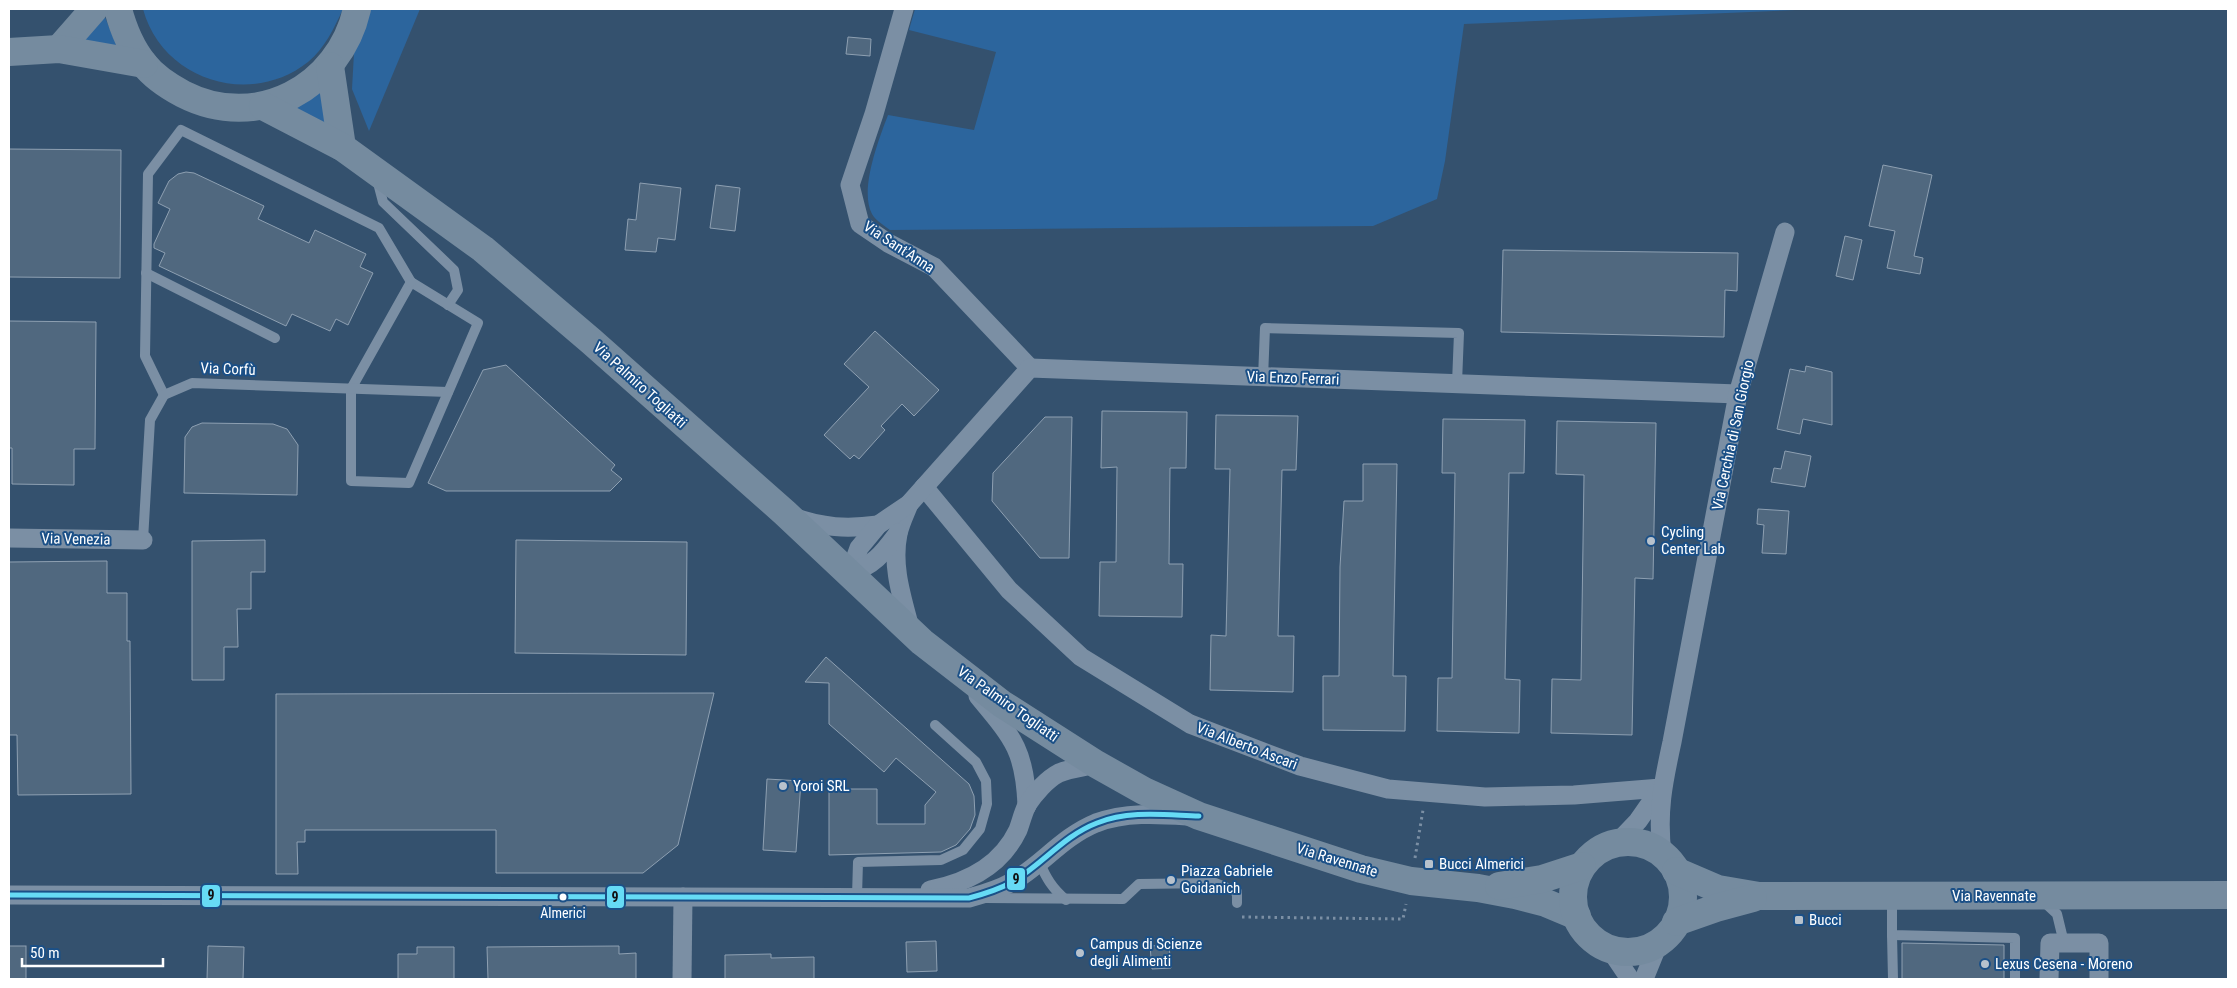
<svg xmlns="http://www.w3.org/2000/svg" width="2237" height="988" font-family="'Roboto Condensed',sans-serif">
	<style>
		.green { fill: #2c659d }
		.building { fill: #50687f; stroke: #8ea0b2 }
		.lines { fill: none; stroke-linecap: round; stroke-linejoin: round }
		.path { stroke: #7b8fa4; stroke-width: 3; stroke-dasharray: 2.5 4; stroke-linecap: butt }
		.lane { stroke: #7b8fa4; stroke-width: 10 }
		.street { stroke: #7b8fa4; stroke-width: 19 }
		.secondary { stroke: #758b9f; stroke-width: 28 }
		.bus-1-casing { stroke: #1b5087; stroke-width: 9 }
		.bus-1 { stroke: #66dbf5; stroke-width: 5 }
		.poi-dot { fill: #b8c2cc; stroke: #1b5087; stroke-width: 2 }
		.bus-dot { fill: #fff; stroke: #1b5087; stroke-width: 2 }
		.labels { text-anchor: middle; stroke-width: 4; stroke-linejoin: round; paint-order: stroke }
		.bus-label { font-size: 14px; fill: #fff; stroke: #1b5087 }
		.street-label { font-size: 15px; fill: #fff; stroke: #1b5087 }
		.poi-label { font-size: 15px; fill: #fff; stroke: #1b5087; text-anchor: start }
		.line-badge { stroke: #1b5087; stroke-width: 2 }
		.pale-badge-label { font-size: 14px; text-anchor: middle; font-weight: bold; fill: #111 }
	</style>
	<rect width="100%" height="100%" fill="#34516e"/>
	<g class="green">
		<path d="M143,9H343C334,28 325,48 308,62C250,108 162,80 143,9Z"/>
		<path d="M370,9H420L369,131L352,89L354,53Z"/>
		<path d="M915,9H1819L1464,24L1445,161L1437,199L1373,226L890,230C885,226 875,220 872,214C859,190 879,139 888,115L974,130L996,52L909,30Z"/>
		<path d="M105,17L120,54L80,45Z"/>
		<path d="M320,87L327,125L288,107Z"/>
	</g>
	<g class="building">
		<path d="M848,37L871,39L870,56L846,54Z"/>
		<path d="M9,149L121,150L120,278L9,277Z"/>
		<path d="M1883,165L1932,175L1914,256L1923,258L1920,274L1887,268L1895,231L1869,226Z"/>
		<path d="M186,172L194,173L264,206L258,219L309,243L315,230L366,254L360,267L373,273L348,325L336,319L330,331L292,314L286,326L159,266L165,253L154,248V244L170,209L158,203L169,181L178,174Z"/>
		<path d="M640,183L681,188L675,240L658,238L656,252L625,250L628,219L636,220Z"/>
		<path d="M716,185L740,188L735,231L710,228Z"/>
		<path d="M1845,236L1862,240L1853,280L1836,276Z"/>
		<path d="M1503,250L1738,253L1737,291L1725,290L1724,337L1501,332Z"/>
		<path d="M9,321L96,322L95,449H74V485L12,484V448H9Z"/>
		<path d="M875,331L939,390L914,416L902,404L881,426L885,430L859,459L854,455L850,459L824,435L869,387L844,364Z"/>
		<path d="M506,365L615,465L611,470L622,479L610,491H446L428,483L483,370Z"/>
		<path d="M1806,366L1832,372V425L1803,419L1800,434L1777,429L1790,369L1805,372Z"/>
		<path d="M1102,411L1187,412L1186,468H1170L1169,564H1183L1182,617L1099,616L1100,562H1116L1117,467L1101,468Z"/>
		<path d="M1216,415L1298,416L1296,470H1282L1278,636H1294L1293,692L1210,690L1211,635L1226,636L1230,469H1215Z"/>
		<path d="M1045,417H1072L1069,558H1040L992,501L993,473Z"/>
		<path d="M1443,419L1525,420L1524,473H1509L1505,679L1520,680L1519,733L1437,731L1438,678H1452L1455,473H1442Z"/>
		<path d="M1557,421L1656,423L1653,579L1635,578L1632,735L1551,733L1552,679L1581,680L1584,475L1556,474Z"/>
		<path d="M202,423L273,424L287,429L298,445L297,495L184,493L185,437L192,427Z"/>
		<path d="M1785,451L1811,456L1805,487L1771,482L1774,468L1781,469Z"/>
		<path d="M1363,464H1397L1393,676H1406L1405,731L1323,730V676H1339L1340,567L1344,501H1363Z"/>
		<path d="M1758,509L1789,511L1786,554L1762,553L1764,525L1757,524Z"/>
		<path d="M265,540V572H251V609H237L238,647H224V680H192V541Z"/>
		<path d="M516,540L687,542L686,655L515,653Z"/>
		<path d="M107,561V593H127V641H130L131,794L18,795L17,735H9V562Z"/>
		<path d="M826,657L969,784L974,796L975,815L970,829L956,845L941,852L829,855V789H877V824H925V805L936,792L896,758L884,772L829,724V683L805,682Z"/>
		<path d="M714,693L678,845L643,873H496V830H305V842H297L298,874H276V694Z"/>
		<path d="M767,779L801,781L796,852L763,850Z"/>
		<path d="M936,941L937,971L907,972L906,942Z"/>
		<path d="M1902,943L2004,945V979H1902Z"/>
		<path d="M1169,945L1171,968L1152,969L1150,946Z"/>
		<rect x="9" y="946" width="17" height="33"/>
		<path d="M208,946L244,947L243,979H207Z"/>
		<path d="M619,946V954L636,953V979H488L487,947Z"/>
		<path d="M417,947H454V979H398V954H417Z"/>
		<path d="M771,954V958L814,957V979H725V955Z"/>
	</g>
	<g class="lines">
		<g class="path">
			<path d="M1415,858L1423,810"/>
			<path d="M1242,917L1403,919L1406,904"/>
		</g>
		<g class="lane">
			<path d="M377,179L383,202L454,270L458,290L448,305"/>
			<path d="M146,273L275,338"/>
			<path d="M411,282L478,323L409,483L351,481V389Z"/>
			<path d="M1263,378L1265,328L1459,333L1457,383"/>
			<path d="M164,395L145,356L148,174L181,130L379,228L411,282"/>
			<path d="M143,540L150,420L164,395L192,383L448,392"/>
			<path d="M1039,861C1046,878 1052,888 1066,900"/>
			<path d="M857,896L858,862L941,860L963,850L980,829L987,804L986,781L976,762L935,725"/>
			<path d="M1892,896V935L2015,938V979"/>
			<path d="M985,898L1123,899L1139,884L1215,883L1237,892V903"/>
			<path d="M2042,900L2057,914L2064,943"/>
			<path d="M1892,935L1893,979"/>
		</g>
		<g class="street">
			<path d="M904,9L874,114L850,185L860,224L888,243L934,267L1030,368"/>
			<path d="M924,487L1009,590L1081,657L1190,724L1300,766L1388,789L1485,797L1574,795L1661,788"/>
			<path d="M909,504C905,514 900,524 898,534C891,567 903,600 911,632"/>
			<path d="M793,517C822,528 848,529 878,525"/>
			<path d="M9,538L143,540"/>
			<path d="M850,573L859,548L878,525L909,504L1030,368L1738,394"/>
			<path d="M850,573C875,565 883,553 898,533"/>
			<path d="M978,696C1013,738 1025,750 1027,806"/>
			<path d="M1617,843L1638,821L1661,788"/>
			<path d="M1662,854C1657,812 1663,783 1672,742L1738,394L1785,232"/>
			<path d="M930,890C966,883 1001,866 1018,830C1021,822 1023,813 1027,805C1034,794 1047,779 1059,773C1070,768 1085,767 1096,764"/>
			<path d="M9,895L969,898C984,894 998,890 1012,882C1042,865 1062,837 1096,823C1125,812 1157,814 1187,816"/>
			<path d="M1609,948L1630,979"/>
			<path d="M682,979L683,897"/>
			<path d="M1644,979L1659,942"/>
			<path d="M2049,979L2050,943H2099V979"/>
		</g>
		<g class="secondary">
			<path d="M118,9C123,28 131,48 144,64C154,77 168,86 183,94C257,132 339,88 357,9"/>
			<path d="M59,49L94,9"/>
			<path d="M9,52L59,49L144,64"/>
			<path d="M330,66L342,147"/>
			<path d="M263,106L342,147L483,249L591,341L785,513L922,642L1002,704L1096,764L1144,791L1199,816L1361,869L1411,881L1478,888L1515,895L1546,903L1577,916"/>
			<circle cx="1628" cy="897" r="55"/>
			<path d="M1676,871L1718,889L1759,896L2228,895"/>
			<path d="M1499,886L1542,879L1582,866"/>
			<path d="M1676,922L1716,908L1753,898"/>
		</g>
		<defs>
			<path id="bus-1" d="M9,895L969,898C984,894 998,890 1012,882C1042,865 1063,836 1097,823C1129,810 1165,815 1199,816"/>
		</defs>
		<use href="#bus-1" class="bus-1-casing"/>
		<use href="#bus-1" class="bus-1"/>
	</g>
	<g class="poi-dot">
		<circle cx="1651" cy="541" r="5"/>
		<circle cx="783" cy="786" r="5"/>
		<rect x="1424" y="859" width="10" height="10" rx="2.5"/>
		<circle cx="1171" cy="880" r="5"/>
		<rect x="1794" y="915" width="10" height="10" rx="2.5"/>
		<circle cx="1080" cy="953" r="5"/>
		<circle cx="1985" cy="964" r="5"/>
	</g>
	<circle class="bus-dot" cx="563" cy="897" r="4.5"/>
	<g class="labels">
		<g class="bus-label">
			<text x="563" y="918">Almerici</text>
		</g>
		<g class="street-label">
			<text transform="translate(899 247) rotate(33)" y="5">Via Sant'Anna</text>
			<text transform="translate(228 369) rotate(2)" y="5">Via Corfù</text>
			<text transform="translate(1293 378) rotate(2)" y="5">Via Enzo Ferrari</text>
			<text transform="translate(640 385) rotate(42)" y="5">Via Palmiro Togliatti</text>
			<text transform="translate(1733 435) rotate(-78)" y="5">Via Cerchia di San Giorgio</text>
			<text transform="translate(76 539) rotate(1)" y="5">Via Venezia</text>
			<text transform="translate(1008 704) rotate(35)" y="5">Via Palmiro Togliatti</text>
			<text transform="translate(1247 746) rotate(21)" y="5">Via Alberto Ascari</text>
			<text transform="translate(1337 860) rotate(17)" y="5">Via Ravennate</text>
			<text x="1994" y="901">Via Ravennate</text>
		</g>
		<g class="poi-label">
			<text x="1661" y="537">Cycling<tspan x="1661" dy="17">Center Lab</tspan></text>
			<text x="793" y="791">Yoroi SRL</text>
			<text x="1439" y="869">Bucci Almerici</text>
			<text x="1181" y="876">Piazza Gabriele<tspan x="1181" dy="17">Goidanich</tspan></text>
			<text x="1809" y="925">Bucci</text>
			<text x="1090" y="949">Campus di Scienze<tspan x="1090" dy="17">degli Alimenti</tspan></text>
			<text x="1995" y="969">Lexus Cesena - Moreno</text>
		</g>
	</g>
	<g class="line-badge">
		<rect x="1006" y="867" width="20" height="24" rx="5" fill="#66dbf5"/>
		<rect x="201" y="884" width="20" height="24" rx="5" fill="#66dbf5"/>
		<rect x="606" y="885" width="19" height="24" rx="5" fill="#66dbf5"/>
	</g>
	<g class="pale-badge-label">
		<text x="1016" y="884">9</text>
		<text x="211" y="900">9</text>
		<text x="615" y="902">9</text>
	</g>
	<rect width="2237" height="988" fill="none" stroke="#ffffff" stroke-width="20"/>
	<path d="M22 958v8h141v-8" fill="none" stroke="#ffffff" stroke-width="2.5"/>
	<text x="30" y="958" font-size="15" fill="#ffffff" stroke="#1b5087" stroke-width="4" paint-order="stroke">50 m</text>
</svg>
